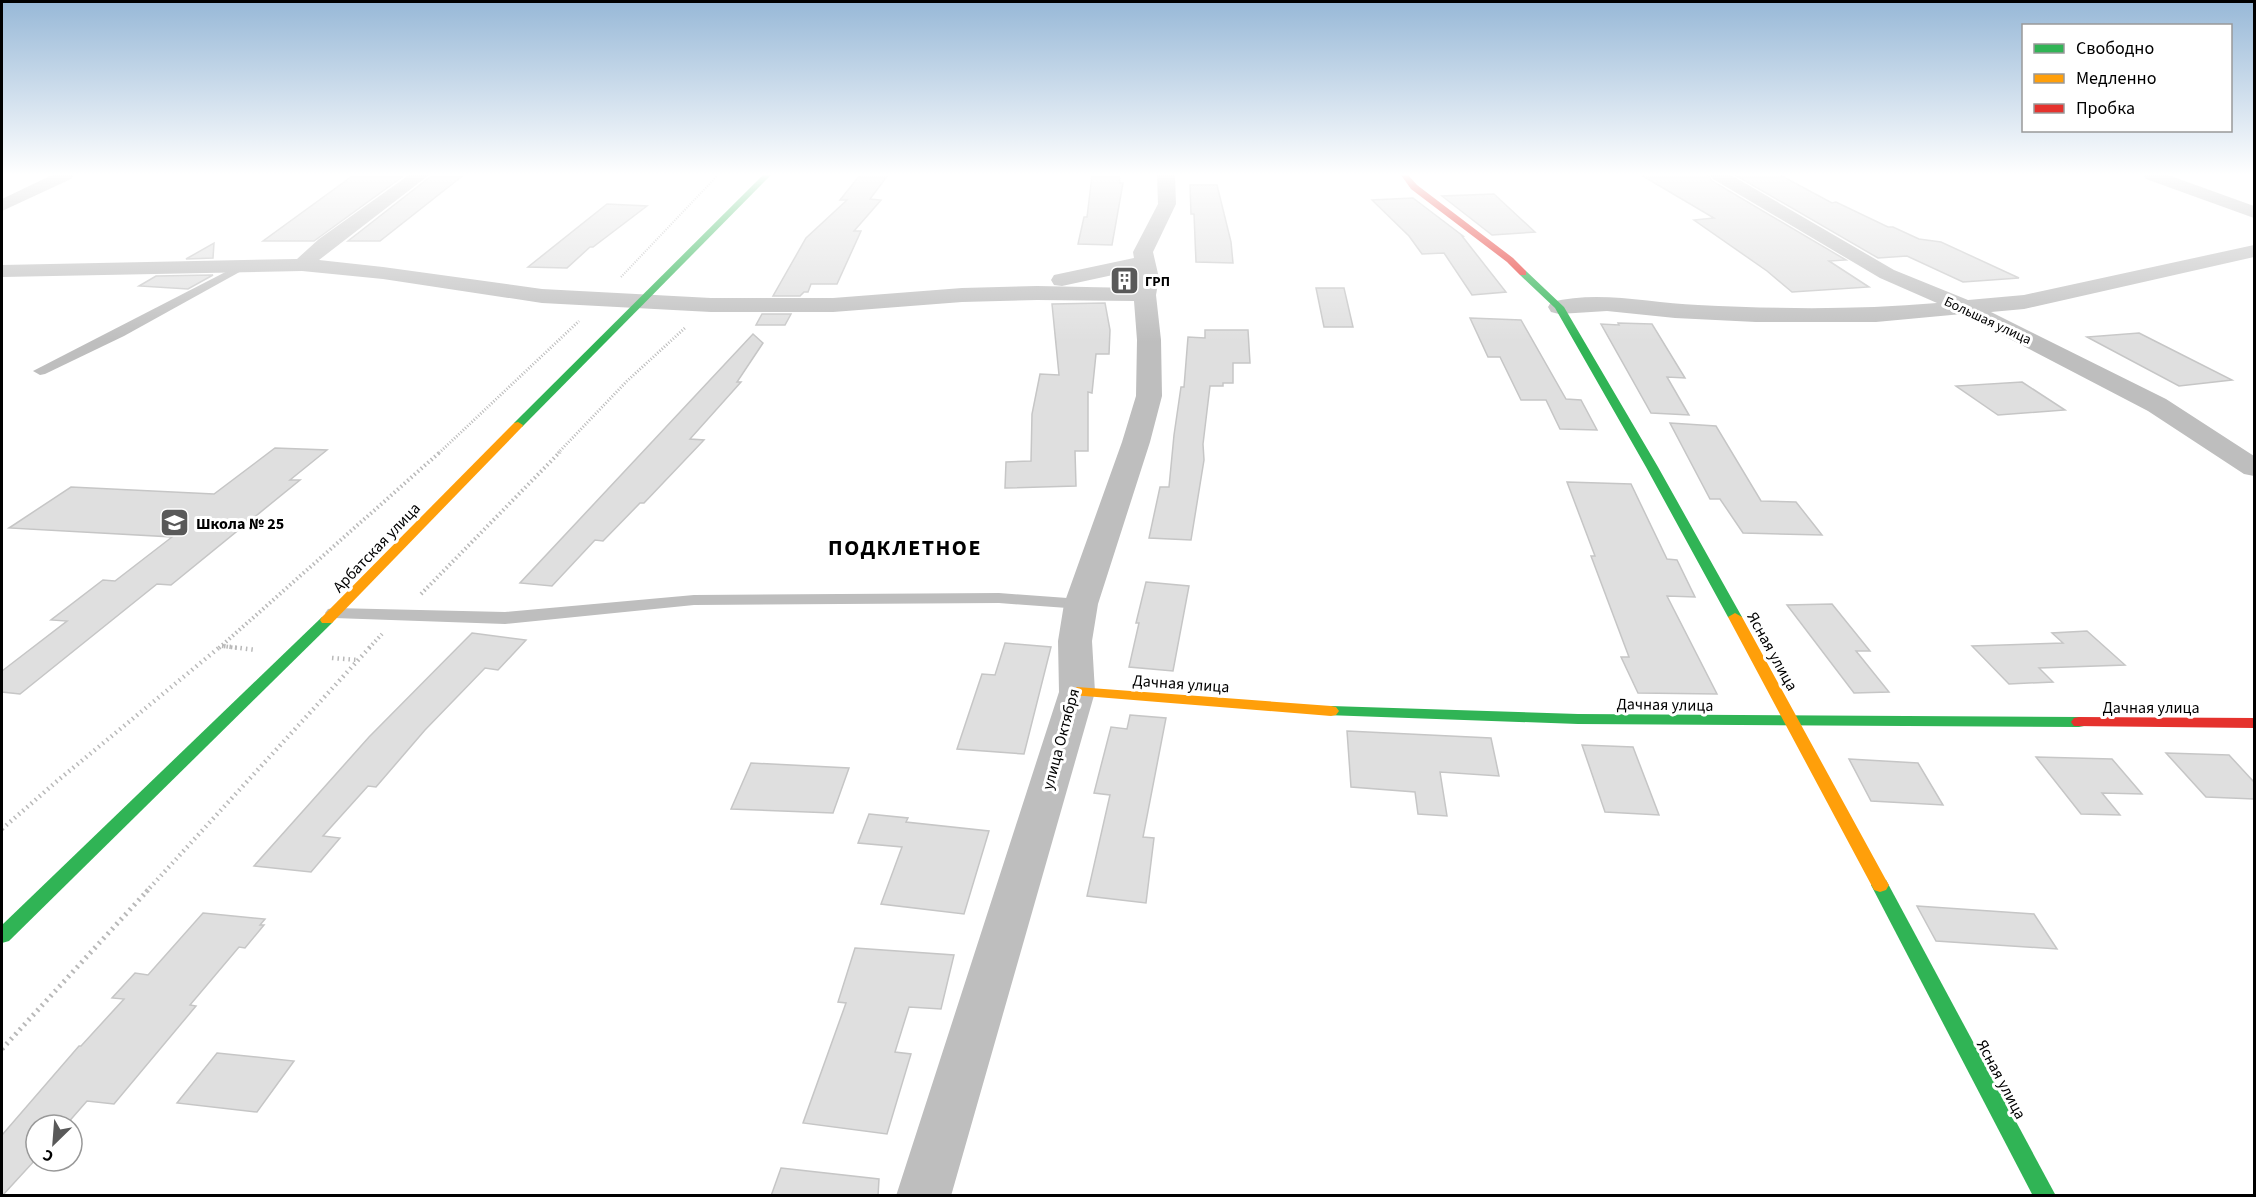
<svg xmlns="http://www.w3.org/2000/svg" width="2256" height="1197" font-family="'Source Sans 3',sans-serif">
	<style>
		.building { fill: #dfdfdf; stroke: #c6c6c6; stroke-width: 1.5 }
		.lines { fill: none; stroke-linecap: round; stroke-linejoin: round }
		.path-far4 { stroke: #b9b9b9; stroke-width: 2; stroke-dasharray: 1 1.5; stroke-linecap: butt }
		.path-far3 { stroke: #b9b9b9; stroke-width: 3; stroke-dasharray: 1 2; stroke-linecap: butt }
		.path-far2 { stroke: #b9b9b9; stroke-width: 4; stroke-dasharray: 1.5 3; stroke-linecap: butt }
		.path-far1 { stroke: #b9b9b9; stroke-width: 4.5; stroke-dasharray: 1.5 4; stroke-linecap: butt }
		.path { stroke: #b9b9b9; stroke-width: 5; stroke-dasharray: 2 4.5; stroke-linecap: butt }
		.lane { fill: #bebebe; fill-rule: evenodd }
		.street { fill: #bebebe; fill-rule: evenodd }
		.fast { fill: #30b455; fill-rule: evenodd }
		.slow { fill: #ff9f0a; fill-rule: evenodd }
		.jam { fill: #e5322d; fill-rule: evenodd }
		.labels { text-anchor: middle; stroke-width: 6; stroke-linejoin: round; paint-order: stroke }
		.far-poi-label { font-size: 14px; font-weight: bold; fill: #000; stroke: #fff; text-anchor: start }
		.far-street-label { font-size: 14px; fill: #000; stroke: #fff }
		.poi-label { font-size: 16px; font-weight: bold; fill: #000; stroke: #fff; text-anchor: start }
		.street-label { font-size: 16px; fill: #000; stroke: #fff }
		.district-label { font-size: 22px; font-weight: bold; letter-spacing: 1.5px; fill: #000; stroke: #fff }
	</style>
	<rect width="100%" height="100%" fill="#fff"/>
	<g class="building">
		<path d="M860,175H888L870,199L881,200L854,231H861L837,284H811L808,292H804L800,296H773L806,238L847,200H840Z"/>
		<path d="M1641,175H1708L1712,181L1846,260L1829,261L1869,287L1792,292L1767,271L1694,220L1714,218Z"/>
		<path d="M1735,175H1780L1832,203L1836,202L1888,227H1893L1919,239L1941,242L2019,278L1963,282L1907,256L1878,258Z"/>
		<path d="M1092,176H1119L1120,183H1123L1112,245L1078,244L1084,217H1087Z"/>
		<path d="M351,177H402L314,241H263Z"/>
		<path d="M430,177H461L380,241H348Z"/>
		<path d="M1190,185H1217L1231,242L1233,263L1196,262L1194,214H1191Z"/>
		<path d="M1494,194L1535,232L1492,235L1442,196Z"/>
		<path d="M1413,198L1463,236H1462L1506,292L1472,295L1444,253L1422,254L1409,236L1372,200Z"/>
		<path d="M607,204L647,206L593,247H590L567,268L528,267Z"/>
		<path d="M214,243L213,258L186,259Z"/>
		<path d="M213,275L188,289L139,286L156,276Z"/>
		<path d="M1316,288H1344L1353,327H1324Z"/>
		<path d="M1105,303L1110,330L1109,354H1096L1092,393L1088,392V451H1075L1076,486L1005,488L1006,462L1031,461L1032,414L1040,374L1059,375L1052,304Z"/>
		<path d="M762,314H791L785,325H756Z"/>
		<path d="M1470,318L1521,320L1566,399L1581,400L1597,430L1560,429L1546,400H1521L1500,357H1488Z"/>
		<path d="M1618,323L1652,324L1685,378L1667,377L1689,415L1651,413L1601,324L1619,325Z"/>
		<path d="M1205,330H1248L1250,363H1233V383H1223V386H1210L1203,444L1204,460L1191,540L1149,538L1160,487H1169L1174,435L1181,387H1184L1188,337L1205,338Z"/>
		<path d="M2139,333L2232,380L2179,386L2087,337Z"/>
		<path d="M753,334L763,343L737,382H741L690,439L704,440L644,503H640L603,541L595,540L552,586L520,583Z"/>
		<path d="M2022,382L2065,410L1998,415L1956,386Z"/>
		<path d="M1670,423L1716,426L1761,501L1796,502L1822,535L1743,533L1720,499H1710Z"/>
		<path d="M275,448L327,450L290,480H300L171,585L157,584L20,694L2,692V671L67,621L51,620L103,580L115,581L172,537L9,528L71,487L214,494Z"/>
		<path d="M1567,482L1631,484L1667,559L1677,560L1695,597L1667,596L1717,694L1638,693L1621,657H1629L1591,556H1595Z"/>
		<path d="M1146,582L1189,586L1173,671L1129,667L1139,623H1136Z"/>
		<path d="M1832,604L1870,651H1856L1889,692L1854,693L1787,605Z"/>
		<path d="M2087,631L2125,665L2039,668L2053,682L2009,684L1972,646L2063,643L2052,633Z"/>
		<path d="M472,633L526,640L498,670L485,668L425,730L376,787L368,786L323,836L340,838L311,872L254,866L369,737Z"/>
		<path d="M1005,643L1051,647L1024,754L957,749L982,674L995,675Z"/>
		<path d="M1130,715L1166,718L1143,837L1154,838L1146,903L1087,896L1110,795L1094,793L1111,727L1127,729Z"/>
		<path d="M1347,731L1491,738L1499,776L1440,772L1447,816L1418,814L1415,792L1351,787Z"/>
		<path d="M1582,745L1633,747L1659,815L1605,812Z"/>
		<path d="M2166,753L2229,755L2254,782V799L2206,797Z"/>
		<path d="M2036,757L2112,759L2142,794L2102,793L2120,815L2081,814Z"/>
		<path d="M1849,759L1918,763L1943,805L1871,801Z"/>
		<path d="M751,763L849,768L833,813L731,809Z"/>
		<path d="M869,814L908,818L906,822L989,831L964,914L881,904L902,847L858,843Z"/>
		<path d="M1917,906L2034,914L2057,949L1936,941Z"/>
		<path d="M203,913L265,919L260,925H264L245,948L239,947L190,1005L196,1006L114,1104L87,1101L66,1125H36V1159L2,1196V1135L79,1046H81L124,999L112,998L135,973L148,975Z"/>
		<path d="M855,948L954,955L941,1009L909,1007L895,1052L911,1054L887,1134L803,1123L846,1003L838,1002Z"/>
		<path d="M217,1053L294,1061L257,1112L177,1103Z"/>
		<path d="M781,1168L879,1179L878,1196H771Z"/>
	</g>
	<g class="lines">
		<path class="path-far4" d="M621,277L718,175"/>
		<g class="path-far3">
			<path d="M439,453L579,321"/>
			<path d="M558,453L627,381L686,327"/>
		</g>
		<g class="path-far2">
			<path d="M421,594L560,452"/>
			<path d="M222,646L237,648"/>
			<path d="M219,648L440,452"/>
			<path d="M369,648L382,634"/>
		</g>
		<g class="path-far1">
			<path d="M224,646L256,650"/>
			<path d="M332,658L358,660"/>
			<path d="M2,829L56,782L221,646"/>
			<path d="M146,892L371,646"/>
		</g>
		<path class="path" d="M2,1049L148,890"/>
		<g class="lane">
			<path d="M241,264L245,265V269L124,336L45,374L40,375L33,371Z"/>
			<path d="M999,593L1081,599L1087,600L1090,604L1087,608L1081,609L999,603L694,605L505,624L334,618L328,617L325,613L328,609L334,608L505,612L694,595Z"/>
		</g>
		<g class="street">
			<path d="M52,175H74L71,179L2,211V199Z"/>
			<path d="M409,175H429L319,260L383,267L542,289L711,298H833L962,288L1037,286L1135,288L1136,270L1062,286L1054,285L1051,280L1054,275L1134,258L1133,252L1158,204L1157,175H1175L1176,204L1153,252L1159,278L1156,295L1161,340L1162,396L1150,442L1098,604L1092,641L1095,692L951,1196H896L1059,692L1058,641L1064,604L1122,442L1136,396L1137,340L1134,301L1037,300L962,302L833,312H711L542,303L383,279L302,271L2,277V265L297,259L319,239Z"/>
			<path d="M1710,175H1731L1894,270L1968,300L2024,295L2254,245V257L2024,309L1991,312L2166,399L2254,456V476L2244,474L2148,411L1962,314L1876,322H1756L1675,318L1607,311L1559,314L1551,312L1548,307L1551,302C1599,290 1650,303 1698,305C1777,309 1857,310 1937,303L1880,278L1713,179Z"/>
			<path d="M2143,175H2168L2254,206V218L2146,179Z"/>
		</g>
		<g class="fast">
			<path d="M763,175H771L522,427H514V423Z"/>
			<path d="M1520,271H1526L1564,307L1658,467L1742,617L1740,620L1735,621L1728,617L1646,467L1555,308L1520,275Z"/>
			<path d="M327,616L334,620L332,623L9,941L2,943V925L322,617Z"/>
			<path d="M1331,706L1578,714L2079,717L2084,718L2087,722L2084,726L2079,727L1578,724L1326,715L1323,711L1326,707Z"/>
			<path d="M1880,878L1886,880L2056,1196H2033L1871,885L1874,880Z"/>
		</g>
		<g class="slow">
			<path d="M518,422L523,425L522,427L332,623H322L320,620L322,617L514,423Z"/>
			<path d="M1735,613L1742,617L1886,880L1889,885L1886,890L1880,892L1874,890L1728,617Z"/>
			<path d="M1077,687L1331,706L1336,707L1339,711L1336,715L1331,716L1072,695L1070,692Z"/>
		</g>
		<g class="jam">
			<path d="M1401,175H1408L1417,185L1513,258L1526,271V275H1520L1507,262L1411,189Z"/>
			<path d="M2079,717L2254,718V728L2074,726L2071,722L2074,718Z"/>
		</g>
	</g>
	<linearGradient id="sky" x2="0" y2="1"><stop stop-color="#97b8d7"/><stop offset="0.51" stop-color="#fff"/><stop offset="1" stop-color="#fff" stop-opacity="0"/></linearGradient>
	<rect width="2256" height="342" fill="url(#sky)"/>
	<defs>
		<symbol id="building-square" viewBox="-11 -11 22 22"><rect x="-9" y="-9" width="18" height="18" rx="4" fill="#595959" stroke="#fff"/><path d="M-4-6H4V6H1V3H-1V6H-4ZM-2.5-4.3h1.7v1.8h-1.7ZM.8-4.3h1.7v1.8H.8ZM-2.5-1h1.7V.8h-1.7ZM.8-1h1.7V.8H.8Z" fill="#fff"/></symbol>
		<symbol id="school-square" viewBox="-11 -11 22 22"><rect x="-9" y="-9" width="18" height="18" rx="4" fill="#595959" stroke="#fff"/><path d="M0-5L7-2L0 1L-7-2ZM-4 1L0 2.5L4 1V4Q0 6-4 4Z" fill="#fff"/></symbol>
	</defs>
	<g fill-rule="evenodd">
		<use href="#building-square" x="1108" y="264" width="33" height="33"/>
		<use href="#school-square" x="158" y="506" width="33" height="33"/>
	</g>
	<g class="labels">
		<g class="far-poi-label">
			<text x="1145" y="286">ГРП</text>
		</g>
		<g class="far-street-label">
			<text transform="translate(1988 320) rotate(25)" y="5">Большая улица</text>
		</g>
		<g class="poi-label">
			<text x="196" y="529">Школа № 25</text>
		</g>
		<g class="street-label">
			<text transform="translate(376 547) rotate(-46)" y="6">Арбатская улица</text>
			<text transform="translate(1773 651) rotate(61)" y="6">Ясная улица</text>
			<text transform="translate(1181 683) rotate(4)" y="6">Дачная улица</text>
			<text transform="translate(1665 704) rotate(1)" y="6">Дачная улица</text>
			<text x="2151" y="713">Дачная улица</text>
			<text transform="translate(1060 739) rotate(-75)" y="6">улица Октября</text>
			<text transform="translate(2002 1079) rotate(62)" y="6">Ясная улица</text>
		</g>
		<g class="district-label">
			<text x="905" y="555">ПОДКЛЕТНОЕ</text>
		</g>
	</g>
	<rect width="2256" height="1197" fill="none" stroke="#000000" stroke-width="6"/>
	<rect x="2022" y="24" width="210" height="108" fill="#ffffff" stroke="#999999" stroke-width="1.5"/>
	<rect x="2034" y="44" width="30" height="9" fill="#30b455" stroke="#999999" stroke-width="1.5"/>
	<text x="2076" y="54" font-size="18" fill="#000000">Свободно</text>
	<rect x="2034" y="74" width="30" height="9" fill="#ff9f0a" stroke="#999999" stroke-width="1.5"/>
	<text x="2076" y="84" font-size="18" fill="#000000">Медленно</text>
	<rect x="2034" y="104" width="30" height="9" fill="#e5322d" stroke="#999999" stroke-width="1.5"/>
	<text x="2076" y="114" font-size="18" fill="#000000">Пробка</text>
	<g transform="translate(54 1143) rotate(205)"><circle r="28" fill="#ffffff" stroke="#999999" stroke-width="1.5"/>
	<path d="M0-4.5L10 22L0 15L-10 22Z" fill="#595959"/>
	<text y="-9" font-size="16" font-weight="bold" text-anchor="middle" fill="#000000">С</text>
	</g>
</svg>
